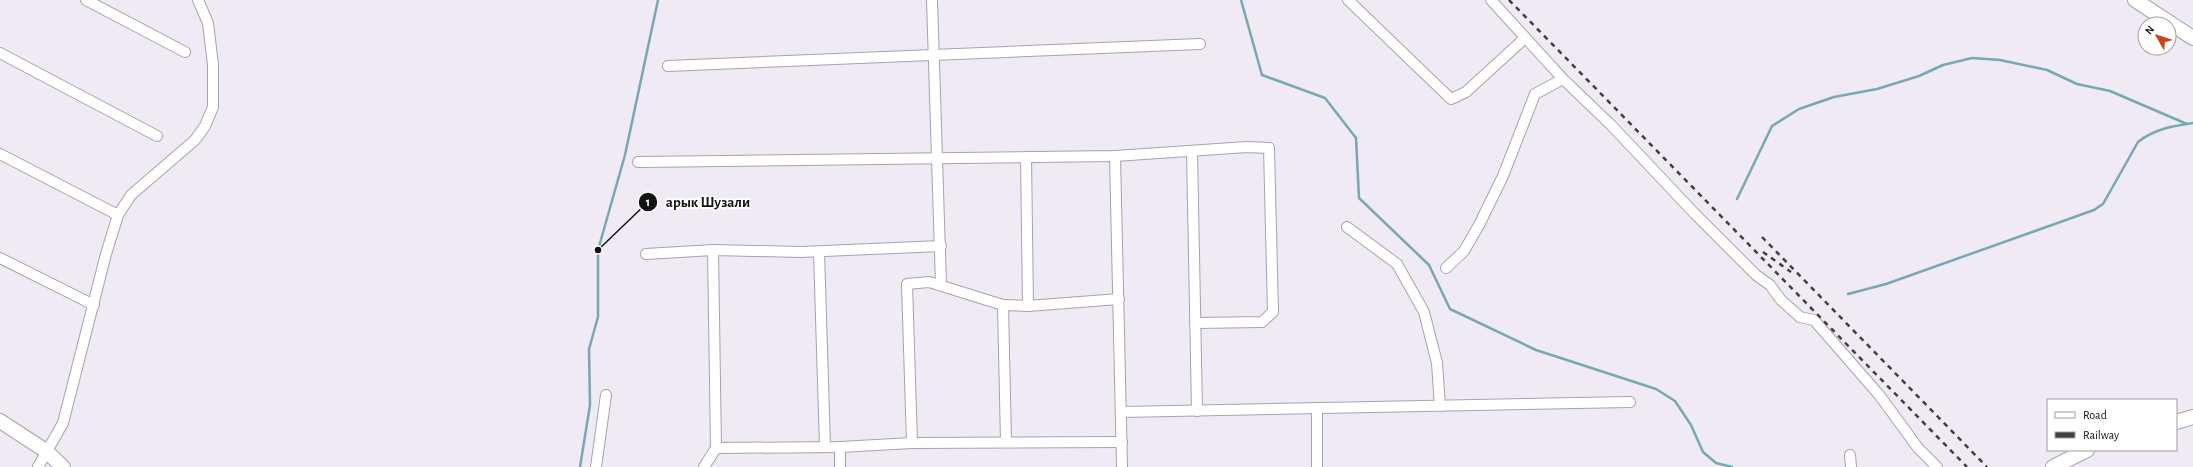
<svg xmlns="http://www.w3.org/2000/svg" width="2193" height="467" font-family="'Alegreya Sans',sans-serif">
	<style>
		.lines { fill: none; stroke-linecap: round; stroke-linejoin: round }
		.stream { stroke: #76a9b1; stroke-width: 2.5 }
		.minor-casing { stroke: #a8a3ab; stroke-width: 12 }
		.secondary-casing { stroke: #a8a3ab; stroke-width: 16 }
		.minor { stroke: #fff; stroke-width: 10 }
		.secondary { stroke: #fff; stroke-width: 14 }
		.rail { stroke: #423f44; stroke-width: 2.5; stroke-dasharray: 5 5; stroke-linecap: butt }
		.leader { fill: none; stroke: #141215; stroke-width: 1.5 }
		.callout-dot { fill: #141215; stroke: #fff; stroke-width: 1.5 }
		.mark-label { font-size: 12px; text-anchor: middle; font-weight: bold; fill: #fff }
		.callout-label { font-size: 15px; text-anchor: middle; font-weight: bold; fill: #141215; stroke: #fff; stroke-width: 3.5; stroke-linejoin: round; paint-order: stroke }
	</style>
	<rect width="100%" height="100%" fill="#efeaf3"/>
	<g class="lines">
		<g class="stream">
			<path d="M1241,0L1262,75L1325,98L1356,138L1359,198L1429,265L1450,309L1536,350L1656,389L1675,401L1691,425L1703,452L1716,463L1732,467"/>
			<path d="M1737,199L1772,126L1799,109L1834,97L1877,89L1919,76L1943,65L1972,58L2000,60L2047,70L2077,84L2110,91L2187,124"/>
			<path d="M1848,294L1886,284L2094,210L2103,204L2138,142C2154,129 2173,126 2193,123"/>
			<path d="M580,467L590,405L589,349L598,317V250L625,155L658,0"/>
		</g>
		<defs>
			<g id="minor">
				<path d="M86,0L185,52"/>
				<path d="M932,0L941,285"/>
				<path d="M1348,0L1451,99L1466,92L1525,38"/>
				<path d="M1491,0L1563,79L1611,125L1695,214L1756,275L1770,285L1781,300L1800,317L1814,320L1880,396L1918,448L1937,467"/>
				<path d="M0,53L157,136"/>
				<path d="M668,66L1200,44"/>
				<path d="M1192,151L1197,411"/>
				<path d="M0,154L118,215"/>
				<path d="M1115,156L1122,467"/>
				<path d="M1026,157L1028,306"/>
				<path d="M638,162L1115,156L1247,147L1269,148L1273,312L1262,322L1195,323"/>
				<path d="M1347,227L1397,264L1424,312L1437,363L1440,406"/>
				<path d="M819,252L825,447"/>
				<path d="M646,254L713,250L801,252L941,246"/>
				<path d="M0,258L94,305"/>
				<path d="M1446,268L1464,251L1479,225L1503,176L1535,94L1563,79"/>
				<path d="M1003,305L1006,442"/>
				<path d="M1317,408V467"/>
				<path d="M1121,412L1630,402"/>
				<path d="M912,443L907,284L929,282L1003,305L1028,306L1119,299"/>
				<path d="M840,447V467"/>
				<path d="M716,448L840,447L912,443L1122,442"/>
				<path d="M1850,455L1851,467"/>
				<path d="M38,467L63,423L106,254L118,215L131,195L195,140L205,126L213,107V65L208,23L198,0"/>
				<path d="M596,467L606,395"/>
				<path d="M704,467L716,448L713,250"/>
			</g>
			<g id="secondary">
				<path d="M2135,0L2193,38"/>
				<path d="M0,421L46,451L63,467"/>
				<path d="M2176,422L2193,417"/>
				<path d="M2053,467L2087,450"/>
			</g>
		</defs>
		<use href="#minor" class="minor-casing"/>
		<use href="#secondary" class="secondary-casing"/>
		<use href="#minor" class="minor"/>
		<use href="#secondary" class="secondary"/>
		<g class="rail">
			<path d="M1509,0L1967,467"/>
			<path d="M1762,237L1987,467"/>
			<path d="M1763,252L1791,272"/>
		</g>
	</g>
	<path class="leader" d="M598 250L648 202"/>
	<g class="callout-dot">
		<circle cx="598" cy="250" r="4"/>
		<circle cx="648" cy="202" r="10"/>
	</g>
	<g class="mark-label">
		<text x="648" y="206">1</text>
	</g>
	<g class="callout-label">
		<text x="708" y="207">арык Шузали</text>
	</g>
	<rect x="2047" y="399" width="130" height="52" fill="#ffffff" stroke="#a1a0a1"/>
	<rect x="2055" y="412" width="20" height="6" fill="#ffffff" stroke="#a1a0a1"/>
	<text x="2083" y="419" font-size="12" fill="#141215">Road</text>
	<rect x="2055" y="432" width="20" height="6" fill="#423f44" stroke="#a1a0a1"/>
	<text x="2083" y="439" font-size="12" fill="#141215">Railway</text>
	<g transform="translate(2157 36) rotate(309)"><circle r="19" fill="#ffffff" stroke="#a1a0a1"/>
	<path d="M0-3L7 15L0 10L-7 15Z" fill="#cc4416"/>
	<text y="-6" font-size="11" font-weight="bold" text-anchor="middle" fill="#141215">N</text>
	</g>
</svg>
